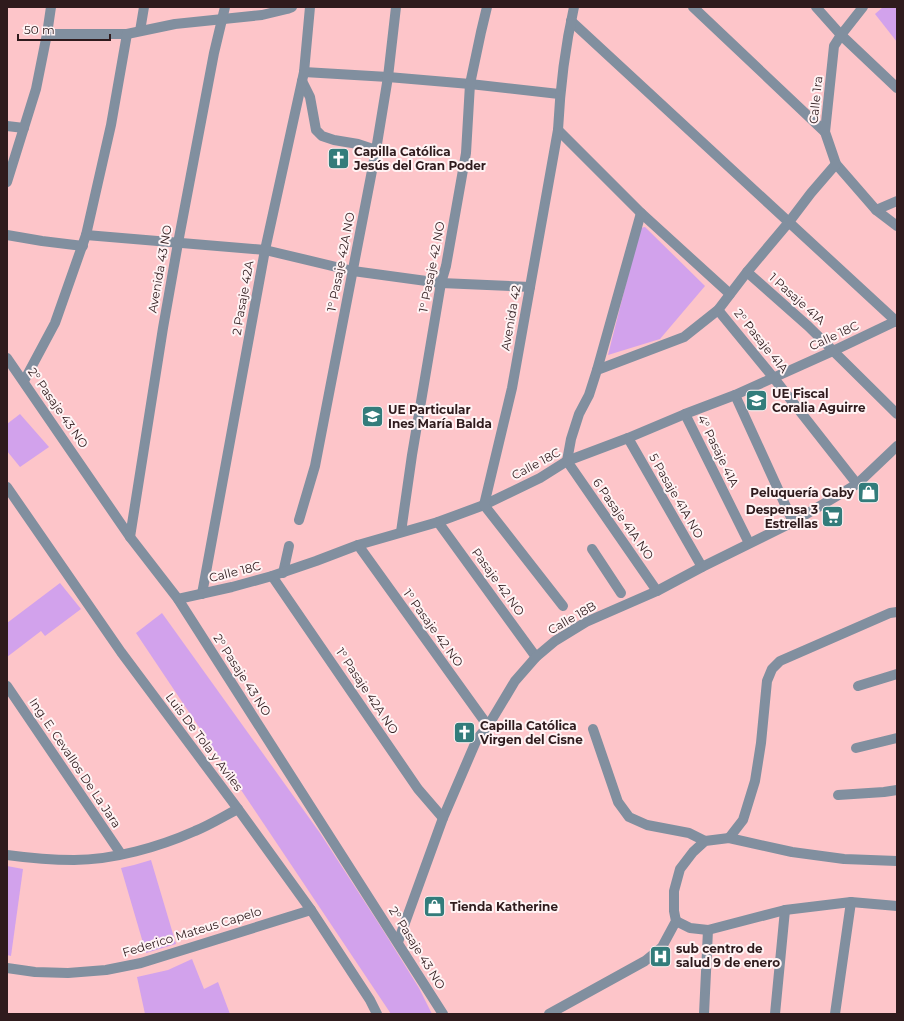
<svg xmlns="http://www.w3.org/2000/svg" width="904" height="1021" font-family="Montserrat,sans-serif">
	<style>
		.green { fill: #d2a2ec }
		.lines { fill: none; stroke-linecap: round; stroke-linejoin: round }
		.minor { stroke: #818f9f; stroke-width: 10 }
		.labels { text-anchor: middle; stroke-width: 4; stroke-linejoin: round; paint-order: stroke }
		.street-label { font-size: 12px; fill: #2f1b1d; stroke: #fff3f4 }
		.poi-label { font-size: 12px; font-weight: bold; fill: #2f1b1d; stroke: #fff3f4; text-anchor: start }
	</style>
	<rect width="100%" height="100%" fill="#fdc5c9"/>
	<g class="green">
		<path d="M883,7H897V42L875,14Z"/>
		<path d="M645,227L705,286L660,339L608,355L640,228Z"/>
		<path d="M20,414L49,447L20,467L7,451V424Z"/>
		<path d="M60,583L81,609L45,636L41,631L7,657V623Z"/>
		<path d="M162,613L320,833L381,927L419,988L432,1014H391L136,633Z"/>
		<path d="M151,860L176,944L146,953L121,868L134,865Z"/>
		<path d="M7,866L23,869L11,956L7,955Z"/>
		<path d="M192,959L204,989L218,982L230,1014H145L137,977L168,970Z"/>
	</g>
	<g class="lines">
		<g class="minor">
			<path d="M693,7L825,132"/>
			<path d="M816,7L841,35L897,88"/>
			<path d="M863,7L841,35L834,46L825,132L836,164L876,210L897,226"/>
			<path d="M571,21L897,322"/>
			<path d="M140,31L144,7"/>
			<path d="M47,34H127L175,24L262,15L287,9L292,7"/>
			<path d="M304,72L388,77L470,84L559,94"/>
			<path d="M302,81L310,97L316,130L322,136L334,140L358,144L376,150"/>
			<path d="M7,126L24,128"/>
			<path d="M558,130L641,213L730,294"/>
			<path d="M7,182L36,89L47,34L51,7"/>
			<path d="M876,210L897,201"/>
			<path d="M7,235L42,241L83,246"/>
			<path d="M86,235L265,250L353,271L441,283L530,287"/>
			<path d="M747,272L808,326L897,414"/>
			<path d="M718,310L773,377L857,484"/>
			<path d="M7,358L130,537L178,599L443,1014"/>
			<path d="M597,370L641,213"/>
			<path d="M24,381L55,323L86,235L111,125L127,34"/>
			<path d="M735,395L793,522"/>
			<path d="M685,414L749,543"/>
			<path d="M628,438L702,567"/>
			<path d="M567,461L571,439L579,414L589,395L597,370L684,337L718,310L747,272L789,222L811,193L836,164"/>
			<path d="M567,461L657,591"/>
			<path d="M7,487L121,652L238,809L311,910L370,1000L377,1014"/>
			<path d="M299,520L315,466L376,150L388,77L396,7"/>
			<path d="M438,522L536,657"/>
			<path d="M401,532L412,455L441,283L446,266L466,153L470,84L481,32L487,7"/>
			<path d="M130,537L163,328L178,243L214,53L225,7"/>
			<path d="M358,545L488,726"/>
			<path d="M592,549L621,593"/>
			<path d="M283,573L289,546"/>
			<path d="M272,576L418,789L443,818"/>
			<path d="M202,594L265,250L304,72L310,7"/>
			<path d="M178,599L232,587L272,576L316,561L358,545L438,522L484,505L540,478L567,461L628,438L685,414L735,395L833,351L896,321"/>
			<path d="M563,606L484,505L512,388L558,130C560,89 565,47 574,7"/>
			<path d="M7,686L121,854"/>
			<path d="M858,686L897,674"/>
			<path d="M593,729L618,802L629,817L647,825L689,833L705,841"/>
			<path d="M856,748L897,738"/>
			<path d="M838,795L884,792L897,790"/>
			<path d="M729,838L743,820L755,781L761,743L767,681L772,669L780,661L890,613L897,612"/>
			<path d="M7,855C29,858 51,860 74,860C113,860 159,847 195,831C210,825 224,816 238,809"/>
			<path d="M676,921L690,928L708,930L785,910L851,902L897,906"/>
			<path d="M398,942L443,818L477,739L488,726L515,681L536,657L555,641L586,622L657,591L702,567L793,522L857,484L897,446"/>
			<path d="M7,968L35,972L68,973L106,970L141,963L311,910"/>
			<path d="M549,1014L645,961L662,947L676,921L674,911V891L680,869L693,852L705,841L729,838L792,852L844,859L897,861"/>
			<path d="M704,1014L708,930"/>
			<path d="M775,1014L785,910"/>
			<path d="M835,1014L851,902"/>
		</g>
	</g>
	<defs>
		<symbol id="church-square" viewBox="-11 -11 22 22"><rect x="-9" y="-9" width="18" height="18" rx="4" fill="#337c7b" stroke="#fff3f4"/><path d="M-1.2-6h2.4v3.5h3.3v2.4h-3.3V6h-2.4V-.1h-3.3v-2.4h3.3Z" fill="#fff"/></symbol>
		<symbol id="school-square" viewBox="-11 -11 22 22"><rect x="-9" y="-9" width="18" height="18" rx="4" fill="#337c7b" stroke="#fff3f4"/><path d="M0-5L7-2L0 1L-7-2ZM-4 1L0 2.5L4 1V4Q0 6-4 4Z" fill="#fff"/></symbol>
		<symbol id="shop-square" viewBox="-11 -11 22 22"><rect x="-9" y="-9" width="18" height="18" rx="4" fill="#337c7b" stroke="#fff3f4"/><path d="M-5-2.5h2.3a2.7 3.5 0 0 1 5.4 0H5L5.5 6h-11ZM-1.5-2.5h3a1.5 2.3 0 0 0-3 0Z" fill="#fff"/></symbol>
		<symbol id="supermarket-square" viewBox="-11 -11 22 22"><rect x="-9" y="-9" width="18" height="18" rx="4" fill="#337c7b" stroke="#fff3f4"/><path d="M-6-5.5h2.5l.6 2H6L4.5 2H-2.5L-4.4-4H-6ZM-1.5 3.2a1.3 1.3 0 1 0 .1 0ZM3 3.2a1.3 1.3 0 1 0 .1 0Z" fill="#fff"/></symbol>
		<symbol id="hospital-square" viewBox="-11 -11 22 22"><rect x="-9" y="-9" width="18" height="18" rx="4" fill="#337c7b" stroke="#fff3f4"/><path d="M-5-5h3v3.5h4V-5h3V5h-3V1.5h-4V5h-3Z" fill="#fff"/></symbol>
	</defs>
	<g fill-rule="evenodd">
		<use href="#church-square" x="326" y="146" width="25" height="25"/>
		<use href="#school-square" x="744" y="388" width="25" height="25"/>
		<use href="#school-square" x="360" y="404" width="25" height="25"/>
		<use href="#shop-square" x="856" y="480" width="25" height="25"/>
		<use href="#supermarket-square" x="820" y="504" width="25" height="25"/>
		<use href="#church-square" x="452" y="720" width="25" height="25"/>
		<use href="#shop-square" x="422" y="894" width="25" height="25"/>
		<use href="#hospital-square" x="648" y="944" width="25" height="25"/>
	</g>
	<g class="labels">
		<g class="street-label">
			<text transform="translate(816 100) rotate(-84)" y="4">Calle 1ra</text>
			<text transform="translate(341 262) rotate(-79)" y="4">1° Pasaje 42A NO</text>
			<text transform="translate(432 267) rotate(-79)" y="4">1° Pasaje 42 NO</text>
			<text transform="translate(160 269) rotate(-80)" y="4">Avenida 43 NO</text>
			<text transform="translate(243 298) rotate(-80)" y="4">2 Pasaje 42A</text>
			<text transform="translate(797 299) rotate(42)" y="4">1 Pasaje 41A</text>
			<text transform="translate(511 318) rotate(-80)" y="4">Avenida 42</text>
			<text transform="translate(834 336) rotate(-25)" y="4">Calle 18C</text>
			<text transform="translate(761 341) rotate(51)" y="4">2° Pasaje 41A</text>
			<text transform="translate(58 408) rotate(55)" y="4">2° Pasaje 43 NO</text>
			<text transform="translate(718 451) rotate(64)" y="4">4° Pasaje 41A</text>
			<text transform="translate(536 464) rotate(-28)" y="4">Calle 18C</text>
			<text transform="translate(676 496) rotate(60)" y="4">5 Pasaje 41A NO</text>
			<text transform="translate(623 519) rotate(55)" y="4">6 Pasaje 41A NO</text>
			<text transform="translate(235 572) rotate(-14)" y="4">Calle 18C</text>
			<text transform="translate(498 582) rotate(54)" y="4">Pasaje 42 NO</text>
			<text transform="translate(572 618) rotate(-30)" y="4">Calle 18B</text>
			<text transform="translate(433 628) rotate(54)" y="4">1° Pasaje 42 NO</text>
			<text transform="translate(242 675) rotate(57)" y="4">2° Pasaje 43 NO</text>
			<text transform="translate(367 691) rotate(56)" y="4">1° Pasaje 42A NO</text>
			<text transform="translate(204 742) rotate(53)" y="4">Luis De Tola y Aviles</text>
			<text transform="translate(75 763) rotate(56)" y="4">Ing. E. Cevallos De La Jara</text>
			<text transform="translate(192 932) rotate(-17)" y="4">Federico Mateus Capelo</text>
			<text transform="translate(417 948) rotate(58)" y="4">2° Pasaje 43 NO</text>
		</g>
		<g class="poi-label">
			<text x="354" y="156">Capilla Católica<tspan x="354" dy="14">Jesús del Gran Poder</tspan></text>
			<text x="772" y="398">UE Fiscal<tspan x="772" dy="14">Coralia Aguirre</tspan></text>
			<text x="388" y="414">UE Particular<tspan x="388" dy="14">Ines María Balda</tspan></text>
			<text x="854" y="497" text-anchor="end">Peluquería Gaby</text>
			<text x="818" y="514" text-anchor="end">Despensa 3<tspan x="818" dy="14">Estrellas</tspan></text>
			<text x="480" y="730">Capilla Católica<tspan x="480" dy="14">Virgen del Cisne</tspan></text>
			<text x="450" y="911">Tienda Katherine</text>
			<text x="676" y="953">sub centro de<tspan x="676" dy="14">salud 9 de enero</tspan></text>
		</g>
	</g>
	<rect width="904" height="1021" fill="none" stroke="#2f1b1d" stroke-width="16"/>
	<path d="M18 34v6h92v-6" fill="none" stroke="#2f1b1d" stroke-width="2"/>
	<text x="24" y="34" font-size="12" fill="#2f1b1d" stroke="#fff3f4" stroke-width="3" paint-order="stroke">50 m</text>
</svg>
